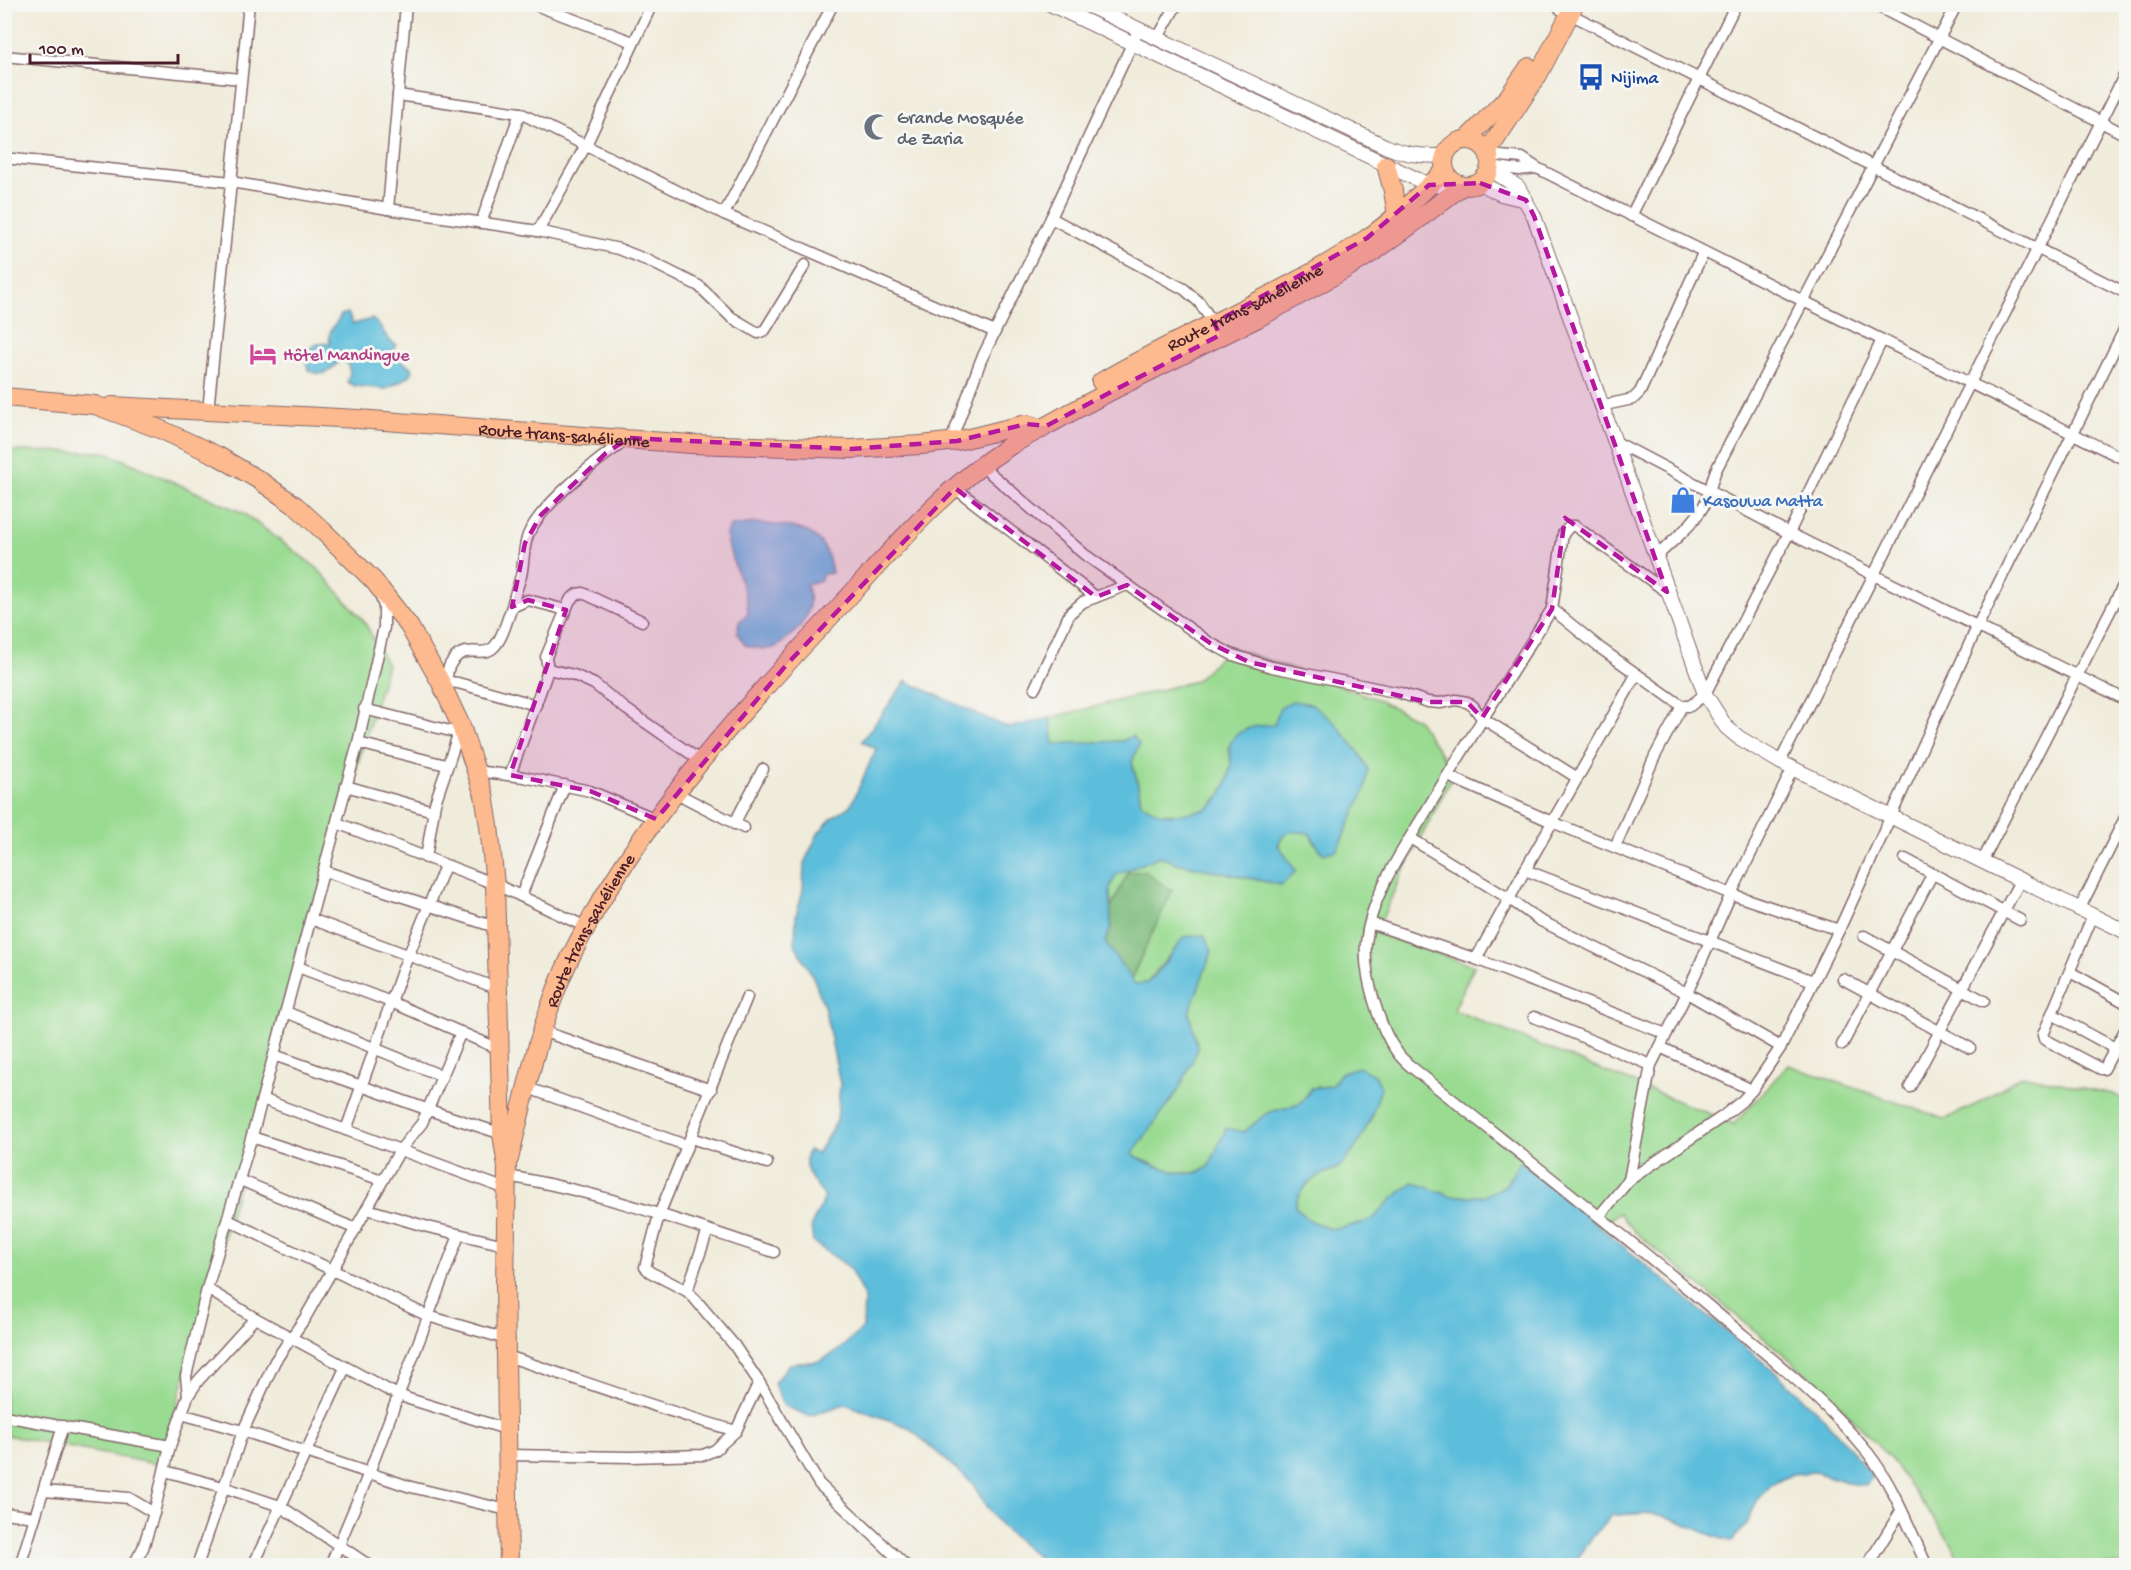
<svg xmlns="http://www.w3.org/2000/svg" width="2131" height="1570" font-family="'Gochi Hand',sans-serif">
	<style>
		.green { fill: #9adb92; stroke: #727d5e; stroke-width: 1.5 }
		.forest { fill: #7bbb7c; stroke: #626d54; stroke-width: 1.5 }
		.water { fill: #5dbedb; stroke: #546e83; stroke-width: 1.5 }
		.lines { fill: none; stroke-linecap: round; stroke-linejoin: round }
		.minor-casing { stroke: #846769; stroke-width: 13 }
		.tertiary-casing { stroke: #846769; stroke-width: 16 }
		.trunk-casing { stroke: #846769; stroke-width: 20 }
		.minor { stroke: #fff; stroke-width: 10 }
		.tertiary { stroke: #fff; stroke-width: 14 }
		.trunk { stroke: #fcba8e; stroke-width: 18 }
		.marked { fill: #b5179e; fill-opacity: 0.2; stroke: #b5179e; stroke-width: 4.5; stroke-dasharray: 12 8; stroke-linejoin: round }
		.labels { text-anchor: middle; stroke-width: 6; stroke-linejoin: round; paint-order: stroke }
		.transit-label { font-size: 18px; fill: #164399; stroke: #f6f6f2; text-anchor: start }
		.worship-label { font-size: 18px; fill: #5b616d; stroke: #f6f6f2; text-anchor: start }
		.street-label { font-size: 18px; fill: #4a1f2b; stroke: #f6f6f2 }
		.hotel-label { font-size: 18px; fill: #b23c85; stroke: #f6f6f2; text-anchor: start }
		.shop-label { font-size: 18px; fill: #366cbe; stroke: #f6f6f2; text-anchor: start }
	</style>
	<rect width="100%" height="100%" fill="#f6f6f2"/>
	<filter id="ink" filterUnits="userSpaceOnUse"><feTurbulence type="fractalNoise" baseFrequency=".0167" numOctaves="2"/><feDisplacementMap in="SourceGraphic" scale="12" xChannelSelector="R" yChannelSelector="G"/><feConvolveMatrix kernelMatrix="1 2 1 2 8 2 1 2 1" color-interpolation-filters="sRGB"/></filter>
	<filter id="wash" filterUnits="userSpaceOnUse"><feTurbulence type="fractalNoise" baseFrequency=".008" numOctaves="4" result="noise"/><feDisplacementMap in="SourceGraphic" scale="24" xChannelSelector="R" yChannelSelector="G"/><feGaussianBlur stdDeviation="1.35" result="paint"/><feColorMatrix in="noise" values="0 0 0 0 0 0 0 0 0 0 0 0 0 0 0 0 0 1.4 0 .05"/><feComposite in="paint" operator="in"/></filter>
	<g filter="url(#wash)">
		<rect width="100%" height="100%" fill="#f0ecdb"/>
		<g class="green">
			<path d="M4,451L106,452L243,513L317,568L364,621L387,665L332,852L160,1465L5,1435Z"/>
			<path d="M1230,647L1374,698L1417,719L1454,773L1398,882L1376,933L1474,966L1454,1010L1734,1124L1788,1065L1945,1119L1977,1104L2022,1075L2113,1094L2126,1100V1565H1962L1947,1537L1892,1461L1823,1387L1635,1232L1619,1213L1599,1226L1520,1162L1505,1186L1483,1196H1450L1413,1182L1389,1202L1372,1220L1347,1227L1329,1229L1308,1220L1294,1206L1299,1193L1315,1177L1338,1168L1353,1150L1373,1115L1342,1072L1331,1086L1312,1088L1300,1104L1267,1113L1255,1125L1216,1152L1209,1167C1204,1169 1199,1172 1195,1173C1178,1176 1146,1163 1131,1153L1198,1049L1189,1013L1212,951L1169,956L1147,983L1135,984L1105,942L1111,927L1110,887L1116,874L1160,856L1177,863L1282,885C1281,871 1271,836 1289,831C1294,829 1303,832 1309,833L1315,844L1342,841L1347,825L1274,725L1229,747L1231,764L1225,790L1208,809L1182,814L1157,813L1141,803L1138,785L1132,762L1139,744L1122,741L1054,744L1050,718L1195,681Z"/>
		</g>
		<path class="forest" d="M1144,871L1172,891L1131,979L1105,942L1111,927L1110,910L1128,872Z"/>
		<g class="water">
			<path d="M348,313L353,324L372,319C385,328 383,338 396,345L391,354L411,367L412,373L407,378L386,389L355,386L347,382C352,373 350,364 342,358C331,370 325,379 308,370L306,361L309,349L317,344L330,343C327,328 335,328 341,315Z"/>
			<path d="M756,523C796,528 825,524 832,573L823,574L820,581L806,584C816,607 804,627 785,640C781,643 777,647 773,648C764,651 754,648 745,645L737,633L739,622L748,613C747,585 729,562 726,534L731,526Z"/>
			<path d="M906,681L1008,728L1050,718L1054,744L1122,741L1133,736L1139,744L1132,762L1138,785L1141,803C1157,814 1168,817 1188,813C1194,812 1201,811 1206,809C1221,803 1231,777 1231,762C1231,753 1227,743 1235,736C1245,727 1261,725 1274,725L1279,709L1292,701L1312,704L1336,724L1360,754L1368,769L1365,790L1337,850L1323,854L1309,833C1293,831 1284,829 1278,845L1296,871L1282,885L1177,863L1160,856L1116,875L1110,887L1111,927L1105,942L1135,984L1147,983L1157,973L1184,937L1204,935L1212,951L1189,1013L1198,1049L1179,1089L1132,1154C1146,1163 1178,1176 1195,1173C1200,1172 1205,1169 1209,1167L1226,1128L1244,1132L1267,1113L1300,1104L1312,1088L1331,1086L1342,1072L1359,1067L1376,1076L1381,1088C1373,1115 1361,1148 1339,1167C1334,1170 1327,1172 1321,1175C1308,1180 1299,1192 1295,1206L1309,1220L1329,1229L1347,1227L1372,1220L1389,1202L1413,1182L1450,1196H1483L1505,1186L1520,1161L1775,1372L1825,1419L1872,1475L1867,1485L1853,1484L1815,1472L1792,1474L1771,1485L1758,1499L1747,1524L1732,1541C1705,1537 1683,1519 1655,1514C1642,1512 1626,1515 1612,1515L1595,1534L1573,1565H1047L1002,1527L986,1506L973,1484L908,1427L845,1404L809,1416L784,1406L774,1383L789,1364L820,1361L839,1350L863,1328L864,1297L849,1267L813,1242L811,1226L825,1197C814,1182 800,1169 808,1150L817,1154L837,1121L840,1084L825,1009L814,979L795,944L796,915L803,890L804,863L819,832L832,818L851,805L876,749L862,741Z"/>
		</g>
	</g>
	<g filter="url(#ink)">
		<g class="lines">
			<defs>
				<g id="minor">
					<path d="M533,4L633,42"/>
					<path d="M1873,4L2126,135"/>
					<path d="M1560,9L2126,293"/>
					<path d="M1157,39L1177,4"/>
					<path d="M4,56L241,79"/>
					<path d="M398,95L520,113L724,214L995,332"/>
					<path d="M1489,155L1522,158L1537,168C1732,267 1930,363 2126,460"/>
					<path d="M4,158L231,182L388,209L538,231L619,249L649,261L699,286L731,317L758,333L765,330L805,265"/>
					<path d="M1491,166L1519,170L1537,168"/>
					<path d="M388,209L406,4"/>
					<path d="M724,214L833,4"/>
					<path d="M1631,216L1736,4"/>
					<path d="M1051,218L1184,289L1199,302L1216,327"/>
					<path d="M481,223L520,113"/>
					<path d="M538,231L586,145L652,4"/>
					<path d="M1882,340L1789,533L1705,694L1690,706H1682L1600,648L1552,609C1511,674 1470,738 1431,803C1406,846 1371,892 1366,943C1363,973 1379,1028 1397,1052C1400,1057 1405,1061 1409,1065C1510,1146 1612,1225 1711,1308C1765,1354 1823,1397 1868,1453C1894,1486 1909,1528 1927,1566"/>
					<path d="M1600,406L1633,399L1640,392L1703,253"/>
					<path d="M208,411L249,4"/>
					<path d="M951,441L981,360L1051,218L1138,31"/>
					<path d="M1614,441L1789,533L2126,700"/>
					<path d="M982,466L1084,554L1210,643L1233,655L1272,667L1400,693L1428,702L1440,703L1456,700L1467,702L1473,706L1482,718L1576,777"/>
					<path d="M955,488L1096,597"/>
					<path d="M1656,557C1673,540 1696,523 1706,501C1710,491 1712,480 1716,470L1957,4"/>
					<path d="M512,607C514,596 518,586 521,576C524,563 523,548 528,535C541,504 599,458 627,440"/>
					<path d="M1552,609L1563,534L1570,526H1575L1667,592"/>
					<path d="M548,669L574,675L594,684L626,709L701,761"/>
					<path d="M440,681L458,683L536,705"/>
					<path d="M447,681C447,671 448,666 454,659C467,644 483,658 494,647C503,638 507,619 512,607L528,600L566,610"/>
					<path d="M1035,688L1070,613L1083,602L1127,585"/>
					<path d="M364,709L458,733"/>
					<path d="M358,743L446,765"/>
					<path d="M1780,762L2126,72"/>
					<path d="M476,771L524,777L590,791L656,819"/>
					<path d="M510,775L546,676L548,669L546,657L570,600L577,594L583,593L642,621"/>
					<path d="M1448,776L1552,822L1731,894L1839,930"/>
					<path d="M346,786L433,811"/>
					<path d="M676,793L744,828"/>
					<path d="M337,823L495,884L586,927"/>
					<path d="M734,824L763,769"/>
					<path d="M1410,838L1508,898L1539,920L1687,993L1781,1047"/>
					<path d="M1615,847L1655,756L1682,706"/>
					<path d="M426,858L435,803L461,726"/>
					<path d="M1905,859L2020,920"/>
					<path d="M1983,860L2126,580"/>
					<path d="M1525,870L1636,675"/>
					<path d="M324,871L495,927"/>
					<path d="M521,896L565,785"/>
					<path d="M2080,908L2126,816"/>
					<path d="M2093,915L2043,1035L2044,1039L2101,1069H2104L2126,1028"/>
					<path d="M311,919L499,989"/>
					<path d="M1370,923L1476,959L1666,1034"/>
					<path d="M1864,936L1984,1001"/>
					<path d="M1476,959L1525,870L1813,981"/>
					<path d="M298,967L391,1002L499,1049"/>
					<path d="M2070,972L2126,1003"/>
					<path d="M1843,979L1970,1048"/>
					<path d="M286,1012L442,1076"/>
					<path d="M2052,1014L2126,1054"/>
					<path d="M1534,1017L1651,1065"/>
					<path d="M542,1031L711,1090"/>
					<path d="M1842,1045L1933,873"/>
					<path d="M1660,1047L1752,1090L1781,1047L1839,930L1978,625L2126,326"/>
					<path d="M274,1055L429,1110L502,1134"/>
					<path d="M1910,1087L2021,879"/>
					<path d="M528,1088L688,1146"/>
					<path d="M262,1099L506,1189"/>
					<path d="M346,1130L402,971L445,866"/>
					<path d="M252,1137L382,1180"/>
					<path d="M691,1138L767,1163"/>
					<path d="M507,1176C598,1191 686,1223 774,1252"/>
					<path d="M240,1180L356,1229"/>
					<path d="M1629,1180L1651,1065L1687,993L1731,894L1793,768"/>
					<path d="M367,1209L428,1227L505,1245"/>
					<path d="M1600,1215L1629,1180L1722,1117L1742,1101L1752,1090"/>
					<path d="M228,1220L428,1316L506,1339"/>
					<path d="M207,1289L255,1318L388,1390L409,1399L506,1429"/>
					<path d="M687,1291L708,1230"/>
					<path d="M759,1382L819,1484L906,1566"/>
					<path d="M188,1396L186,1376L207,1289L255,1125L358,743L384,627V606L380,595"/>
					<path d="M181,1414L243,1431L411,1487L507,1510"/>
					<path d="M4,1416L170,1446"/>
					<path d="M736,1431L759,1382L734,1345L695,1299L687,1291L650,1272L645,1267L659,1215L747,997"/>
					<path d="M507,1455L631,1457L703,1455L715,1450L736,1431C658,1409 583,1381 507,1356"/>
					<path d="M165,1471L223,1487L280,1506L370,1566"/>
					<path d="M44,1491L129,1498L154,1513L170,1446L188,1396L198,1381L255,1318"/>
					<path d="M4,1513L35,1517L63,1426"/>
					<path d="M20,1566L35,1517"/>
					<path d="M133,1566L143,1548L154,1513"/>
					<path d="M197,1566L243,1431L275,1361L305,1318L400,1150L422,1123L461,1032"/>
					<path d="M253,1566L345,1368"/>
					<path d="M330,1566L369,1473L459,1235"/>
					<path d="M1867,1566L1901,1511"/>
				</g>
				<g id="tertiary">
					<path d="M1050,4L1429,185L1462,186"/>
					<path d="M1085,4L1385,146C1406,155 1423,156 1445,156"/>
					<path d="M1490,169L1518,187L1534,216L1705,694L1726,727L1738,737L1780,762L2126,932"/>
					<path d="M1480,183L1501,194L1526,200"/>
				</g>
				<g id="trunk">
					<path d="M1467,139L1508,97L1529,67"/>
					<circle cx="1467" cy="163" r="23"/>
					<path d="M1488,151L1538,75L1575,4"/>
					<path d="M1386,165L1393,191L1397,215"/>
					<path id="s1" d="M1101,382C1187,331 1283,296 1366,239C1395,220 1419,194 1445,171"/>
					<path d="M4,397L95,405L162,430L218,456L259,480L296,506L320,528L374,581L409,626L440,681L461,726L484,795L489,826L495,884L502,1134L507,1167L505,1285L509,1566"/>
					<path id="s2" d="M112,406L358,419L691,444L851,449L921,445L957,441L1026,424L1042,429"/>
					<path id="s3" d="M509,1159C526,1091 540,1019 571,956C637,822 742,711 843,603C894,548 944,488 1008,447C1026,436 1045,427 1064,416C1126,382 1190,351 1254,320C1289,302 1325,281 1359,261C1395,239 1429,211 1462,186"/>
				</g>
			</defs>
			<use href="#minor" class="minor-casing"/>
			<use href="#tertiary" class="tertiary-casing"/>
			<use href="#trunk" class="trunk-casing"/>
			<use href="#minor" class="minor"/>
			<use href="#tertiary" class="tertiary"/>
			<use href="#trunk" class="trunk"/>
		</g>
	</g>
	<path class="marked" d="M1480,183L1526,200L1534,216L1667,592L1565,518L1552,609L1482,718L1467,702H1428L1249,662L1210,643L1127,585L1096,597L955,488L788,663L656,819L590,791L510,775L566,610L528,600L512,607L525,543L541,515L606,453L629,438L851,449L957,441L1026,424L1046,426L1220,335L1214,323L1367,238L1429,185Z"/>
	<defs>
		<symbol id="bus-bare" viewBox="-9 -9 18 18"><path d="M-5-6H5V4H4V6H2V4H-2V6H-4V4H-5ZM-3.5-4V0h7V-4ZM-3.5 1.2v1.5H-2V1.2ZM2 1.2v1.5H3.5V1.2Z" fill="#1a4fb4" stroke="#f6f6f2" stroke-width="2.5" paint-order="stroke"/></symbol>
		<symbol id="mosque-bare" viewBox="-9 -9 18 18"><path d="M3.5-4.9A6 6 0 1 0 3.5 4.9A5 5 0 1 1 3.5-4.9Z" fill="#6b7280" stroke="#f6f6f2" stroke-width="2.5" paint-order="stroke"/></symbol>
		<symbol id="hotel-bare" viewBox="-9 -9 18 18"><path d="M-6-4.5h1.5V1H6V5H4.5V3h-9V5H-6ZM-4 0a1.8 1.8 0 1 1 3.6 0ZM.5 0V-2.5h3Q6-2.5 6 0Z" fill="#d1479c" stroke="#f6f6f2" stroke-width="2.5" paint-order="stroke"/></symbol>
		<symbol id="shop-bare" viewBox="-9 -9 18 18"><path d="M-5-2.5h2.3a2.7 3.5 0 0 1 5.4 0H5L5.5 6h-11ZM-1.5-2.5h3a1.5 2.3 0 0 0-3 0Z" fill="#3f7fe0" stroke="#f6f6f2" stroke-width="2.5" paint-order="stroke"/></symbol>
	</defs>
	<g fill-rule="evenodd">
		<use href="#bus-bare" x="1572" y="58" width="38" height="38"/>
		<use href="#mosque-bare" x="858" y="108" width="38" height="38"/>
		<use href="#hotel-bare" x="244" y="335" width="38" height="38"/>
		<use href="#shop-bare" x="1664" y="481" width="38" height="38"/>
	</g>
	<g class="labels">
		<g class="transit-label">
			<text x="1611" y="83">Nijima</text>
		</g>
		<g class="worship-label">
			<text x="897" y="123">Grande Mosquée<tspan x="897" dy="21">de Zaria</tspan></text>
		</g>
		<g class="street-label">
			<text dy="6" stroke="none"><textPath href="#s1" startOffset="162">Route trans-sahélienne</textPath></text>
			<text dy="6" stroke="none"><textPath href="#s2" startOffset="453">Route trans-sahélienne</textPath></text>
			<text dy="6" stroke="none"><textPath href="#s3" startOffset="244">Route trans-sahélienne</textPath></text>
		</g>
		<g class="hotel-label">
			<text x="283" y="360">Hôtel Mandingue</text>
		</g>
		<g class="shop-label">
			<text x="1703" y="506">Kasouwa Matta</text>
		</g>
	</g>
	<rect width="2131" height="1570" fill="none" stroke="#f6f6f2" stroke-width="24"/>
	<path d="M30 54v9h148v-9" fill="none" stroke="#4a1f2b" stroke-width="3"/>
	<text x="39" y="54" font-size="18" fill="#4a1f2b" stroke="#f6f6f2" stroke-width="4.5" paint-order="stroke">100 m</text>
</svg>
